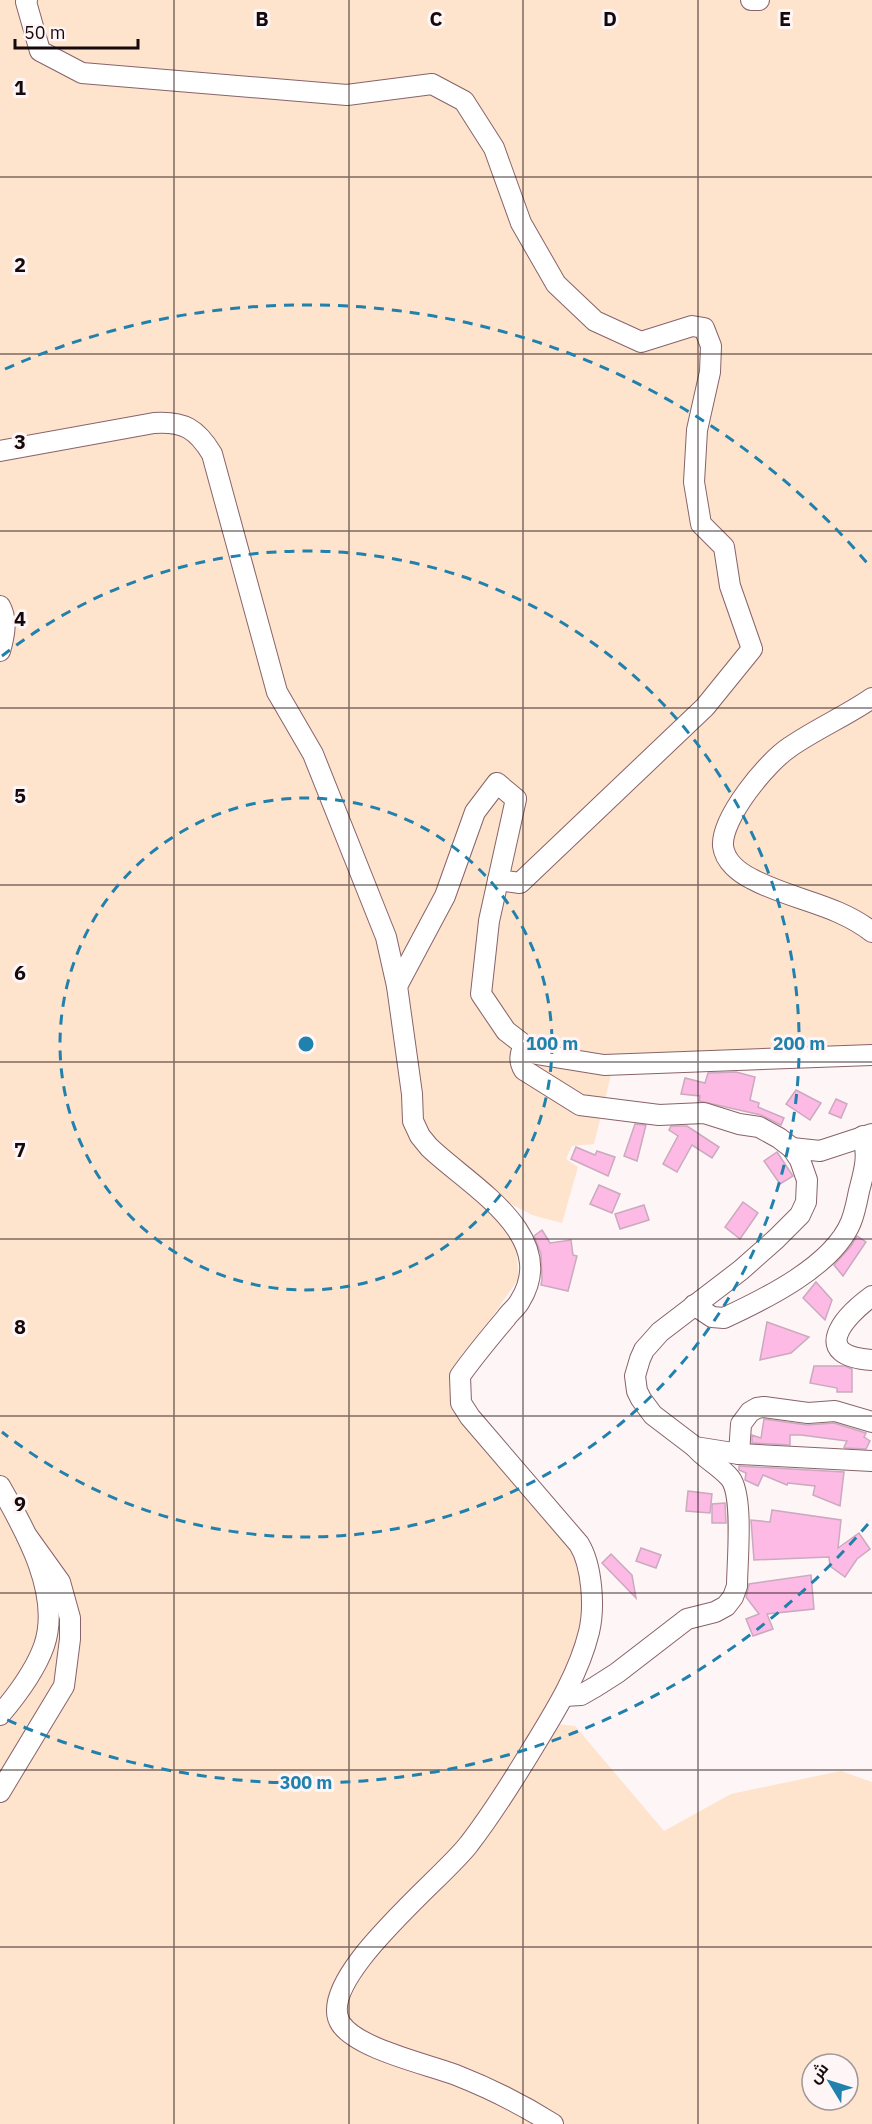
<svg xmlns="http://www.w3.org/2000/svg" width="872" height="2124" font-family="'IBM Plex Sans',Cairo,sans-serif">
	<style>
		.green { fill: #fee3cd; fill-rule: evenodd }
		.building { fill: #fcbae4; stroke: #cba9be; stroke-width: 1.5 }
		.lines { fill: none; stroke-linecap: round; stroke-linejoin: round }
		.minor-casing { stroke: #886369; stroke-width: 22 }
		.minor { stroke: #fff; stroke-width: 20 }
		.grid { fill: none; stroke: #16090b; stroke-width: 1.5; stroke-opacity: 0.55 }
		.ring { fill: none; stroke: #2081ad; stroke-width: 3; stroke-dasharray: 10 8 }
		.grid-label { font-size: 20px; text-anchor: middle; font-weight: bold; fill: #16090b; stroke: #fef5f6; stroke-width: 6; stroke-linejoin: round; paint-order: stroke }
		.centre { fill: #2081ad; stroke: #fef5f6; stroke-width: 3 }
		.ring-label { font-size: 18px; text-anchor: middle; font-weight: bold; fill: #2081ad; stroke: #fef5f6; stroke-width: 6; stroke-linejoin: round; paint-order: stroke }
	</style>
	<rect width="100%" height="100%" fill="#fef5f6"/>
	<path class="green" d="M0,0H872V1049L612,1071L594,1144L572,1146L566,1159L578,1167L562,1223L532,1215L509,1203L464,1168L503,1221L516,1250L519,1278L492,1317L462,1354L450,1375L451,1405L457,1418L523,1489L576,1554L583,1580L585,1610L572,1666L538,1722L575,1726L664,1831L731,1794L841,1771L872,1782V2124H0ZM812,2064H848V2100H812Z"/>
	<g class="building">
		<path d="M736,1072L755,1077L750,1100L759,1103L758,1107L784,1118L781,1125L761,1115L699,1101L700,1096L681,1094L685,1078L705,1083L708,1073Z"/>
		<path d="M796,1090L821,1103L810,1120L786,1104Z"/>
		<path d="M836,1099L847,1104L841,1118L829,1113Z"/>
		<path d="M635,1124L646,1125L637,1161L624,1156Z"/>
		<path d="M671,1126H687L719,1147L712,1158L692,1145L677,1172L663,1164L678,1136L669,1130Z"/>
		<path d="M576,1147L595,1155L597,1151L615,1157L608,1176L571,1159Z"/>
		<path d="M777,1152L793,1176L780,1184L764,1161Z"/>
		<path d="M599,1185L620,1194L612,1213L590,1204Z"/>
		<path d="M743,1202L758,1213L740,1239L725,1227Z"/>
		<path d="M644,1205L649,1220L620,1229L615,1214Z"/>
		<path d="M542,1230L550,1243L571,1240L573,1255L577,1256L568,1291L541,1285L542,1279L541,1254L534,1236Z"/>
		<path d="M857,1236L866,1242L843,1276L834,1265L851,1246Z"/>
		<path d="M816,1282L832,1300L825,1320L803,1298Z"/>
		<path d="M767,1322L809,1337L791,1353L760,1360Z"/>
		<path d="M814,1366H845L852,1369V1392H837V1388L810,1383Z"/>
		<path d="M764,1419L807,1425L834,1423L866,1433L864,1437L870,1441L866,1449L845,1448L844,1447L847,1441L801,1435H790V1445L752,1443V1435L761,1438Z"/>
		<path d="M739,1466L844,1472L840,1506L813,1495L815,1486L788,1483L787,1485L763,1475L758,1486L745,1480L746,1473L739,1470Z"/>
		<path d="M688,1491L712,1494L710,1513L686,1511Z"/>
		<path d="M725,1503L726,1523H712V1504Z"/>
		<path d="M772,1510L841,1520L838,1548L859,1533L870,1549L857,1559L845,1577L830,1566L829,1557L754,1560L751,1520L770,1522Z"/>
		<path d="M641,1548L661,1555L656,1568L636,1561Z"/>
		<path d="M611,1554L632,1575L636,1598L602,1563Z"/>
		<path d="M811,1575L814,1609L767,1614L773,1629L753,1636L746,1619L759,1614L746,1597L749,1584Z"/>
	</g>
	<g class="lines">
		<defs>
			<g id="minor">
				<path d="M27,0L26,2L40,51L82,73L347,95L432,84L464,101L494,148L521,223L556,284L595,321L641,342L692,326L704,328L711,346L710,372L697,430L694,482L701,524L724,547L730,586L752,649L705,707L520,883L498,880"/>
				<path d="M751,0H759"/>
				<path d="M0,451L154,423C184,421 197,429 212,454L277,692L313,754L386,937L397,986L412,1094L413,1121L420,1136L429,1147C468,1185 561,1235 520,1301C517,1307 510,1312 506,1318C490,1337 474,1356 460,1376L461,1403L470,1417L579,1544C592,1565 595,1607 589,1632C579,1673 556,1710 534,1746C514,1779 493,1813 469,1844C445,1877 312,1981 341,2024C358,2049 427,2064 456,2075C489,2088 523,2105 553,2124"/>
				<path d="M0,606C8,620 4,637 0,651"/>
				<path d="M872,698C846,716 816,729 790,747C767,762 721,818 723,846C725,862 740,873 752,879C791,900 837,904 872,932"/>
				<path d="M397,986L445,896L475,812L497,783L516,799L489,921L481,994L506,1031L536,1054L604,1065L872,1055"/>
				<path d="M525,1046C519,1053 519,1062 524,1070L580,1105L659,1115L704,1113L739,1124L759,1127L779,1138L792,1148L800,1160L807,1180L806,1202L800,1215L776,1239L741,1270L660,1332L644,1350L640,1359L635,1376L637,1391L641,1399L653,1415L695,1447L739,1454L872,1461"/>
				<path d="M792,1148L820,1151L872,1134"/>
				<path d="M872,1296C842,1318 810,1356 872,1360"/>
				<path d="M694,1305L712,1317L724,1318C765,1299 833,1266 851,1222C855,1212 857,1201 859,1191C864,1172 869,1156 863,1136"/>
				<path d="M739,1454L741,1424L750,1412L757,1408L764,1407L808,1413L835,1411L872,1422"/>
				<path d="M0,1486C25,1530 62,1594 44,1646C35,1671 17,1695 0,1715"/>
				<path d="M564,1696L581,1695L595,1687L617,1673L687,1619L715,1612L726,1606L733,1597L737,1586C737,1563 744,1495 730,1478C720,1466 705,1459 695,1447"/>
				<path d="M0,1792L64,1686L70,1639V1618L60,1582L27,1536"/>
			</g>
		</defs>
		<use href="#minor" class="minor-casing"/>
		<use href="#minor" class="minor"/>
	</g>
	<path class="grid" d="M174,0V2124M349,0V2124M523,0V2124M698,0V2124M0,177H872M0,354H872M0,531H872M0,708H872M0,885H872M0,1062H872M0,1239H872M0,1416H872M0,1593H872M0,1770H872M0,1947H872"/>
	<g class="ring">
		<circle cx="306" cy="1044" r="246"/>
		<path d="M2 656A493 493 0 1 1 2 1432"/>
		<path d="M868 1524A739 739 0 0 1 5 1719M5 369A739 739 0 0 1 868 564"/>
	</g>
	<g class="grid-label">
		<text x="262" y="26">B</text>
		<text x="436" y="26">C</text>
		<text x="610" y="26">D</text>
		<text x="785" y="26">E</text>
		<text x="20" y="95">1</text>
		<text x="20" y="272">2</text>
		<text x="20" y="449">3</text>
		<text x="20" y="626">4</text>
		<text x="20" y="803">5</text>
		<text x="20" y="980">6</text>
		<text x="20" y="1157">7</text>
		<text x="20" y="1334">8</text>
		<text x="20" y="1511">9</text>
	</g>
	<circle cx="306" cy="1044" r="9" class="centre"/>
	<g class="ring-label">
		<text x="552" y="1050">100 m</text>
		<text x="799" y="1050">200 m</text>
		<text x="306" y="1789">300 m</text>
	</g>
	<g transform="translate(830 2082) rotate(308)"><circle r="28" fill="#fef5f6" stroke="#a19798" stroke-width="1.5"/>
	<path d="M0-4.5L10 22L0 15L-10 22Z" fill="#2081ad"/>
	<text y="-9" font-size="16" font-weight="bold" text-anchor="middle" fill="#16090b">ش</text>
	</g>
	<path d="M15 39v9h123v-9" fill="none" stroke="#16090b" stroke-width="3"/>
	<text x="24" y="39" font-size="18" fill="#16090b" stroke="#fef5f6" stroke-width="4.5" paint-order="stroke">50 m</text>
</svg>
